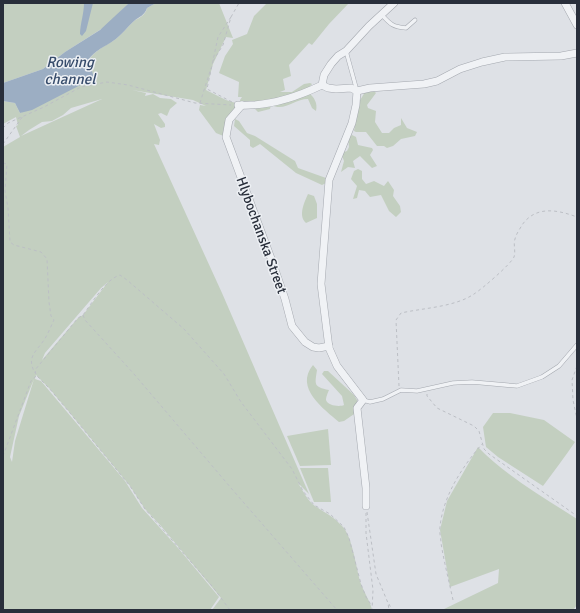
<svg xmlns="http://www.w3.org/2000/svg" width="580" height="613" font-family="Signika,sans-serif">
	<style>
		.green { fill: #c3cfc0; fill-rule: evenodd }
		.water { fill: #9caec3 }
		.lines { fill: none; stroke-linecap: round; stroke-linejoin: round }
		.lane-casing { stroke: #a4a8af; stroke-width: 4.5 }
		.street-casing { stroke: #a4a8af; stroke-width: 8 }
		.path { stroke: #bcbfc5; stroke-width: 1; stroke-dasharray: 3 3; stroke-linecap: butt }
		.lane { stroke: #f0f2f5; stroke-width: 3.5 }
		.street { stroke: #f0f2f5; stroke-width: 7 }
		.labels { text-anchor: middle; stroke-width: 3; stroke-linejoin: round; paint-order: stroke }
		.street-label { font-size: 14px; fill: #292f3b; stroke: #edf0f4 }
		.water-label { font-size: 15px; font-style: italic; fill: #374c6b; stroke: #edf0f4 }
	</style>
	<rect width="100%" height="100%" fill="#dee1e6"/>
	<g class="green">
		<path d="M3,3H129L106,26L65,52L43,69L3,83Z"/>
		<path d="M156,3H219L233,38L226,37L213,64L206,90L226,100L242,105L235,114L226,137L216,133L199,110L200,105L206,106L193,100L132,90L146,93L145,96L153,94L160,98L171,99L177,103L170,109L167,116L161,113L158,114L165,124V127L161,128L154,124L160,140L159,145L154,144L222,293L309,494L298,483C303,491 308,501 315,506C325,513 333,516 342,526C353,537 356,569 361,584C364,592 371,603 372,610H212L221,598L161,526L145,509L130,486L70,413L49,388L36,375L35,379L41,381L125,481L142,508L179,549L219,597L210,610H3V147L20,137L16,126L18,125L16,117L3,124V101L15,103L20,113L93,78L92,71L86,63C95,51 101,48 113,41C121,36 127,27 134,21C140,17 145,16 147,8ZM102,99L21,136L29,130L42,122L52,121L63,115L71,108ZM108,282L83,315L78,318L42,360L45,353L101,288ZM34,379L15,441L12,462L10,457L19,416Z"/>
		<path d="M267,3H349L329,24L312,45L309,43L289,65L291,76L283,79L285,90L280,92H292L304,84L310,83L312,84L306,91L291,96L261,102H240V100L242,97H238L239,82L219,73L225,56L233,44L232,40L247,34L254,16Z"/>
		<path d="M374,91L376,93L367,105L368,108L376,111L375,122L382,133H389L394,128L401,125V118L407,128L417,132L415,136L401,139L393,146L387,148L384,146H377L366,132H356L354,131L359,102L365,92Z"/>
		<path d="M308,92C314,97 318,103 316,111L312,108L308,99C294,99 285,112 271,105L270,109L258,112L254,108Z"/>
		<path d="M235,119L239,121L247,133L255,136L295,161L298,168L326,178L328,182L322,185L296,173L260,144L253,148L250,146V140L234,126Z"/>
		<path d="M352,135L356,137L358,145L372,148L373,150L370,155L377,166L372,168L360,156L353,161L355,168L348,167L341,172L344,161L341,153L347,151L349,147L348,138Z"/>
		<path d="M358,169L362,171V179L366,184L374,181L384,186L388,181L394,190L393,196L400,206L401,212L396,217L389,211L381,195L370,197L365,191L359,190L357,198L353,199L357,186L351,179L354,171Z"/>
		<path d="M308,194L314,196L317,204V218L306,223C298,216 304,203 308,194Z"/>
		<path d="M313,365L317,370C315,384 313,387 329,390C328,392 326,397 326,400C328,406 340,407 344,405L342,396L322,374L324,371H328L354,395L357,400V412L344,421L339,422C324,409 294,388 313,365Z"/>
		<path d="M493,413H510L544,420L575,442C565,457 554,471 543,486L498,457L486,447L483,427Z"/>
		<path d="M328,429L331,465L300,466L287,436Z"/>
		<path d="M478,447C506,476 543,497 577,519V605L573,610H442L498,583L499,569L450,587L440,530L447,501Z"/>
		<path d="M300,468H328L331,502H314Z"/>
	</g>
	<g class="water">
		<path d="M84,3H93L86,31L82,36L80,34C80,24 84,14 84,3Z"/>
		<path d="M129,3H156L147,8C144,16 140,16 134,21C127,27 121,36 113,41C101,49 95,50 86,63L92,71L94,78L32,110L20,113L15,103L3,101V83L43,69L65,52L100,30Z"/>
	</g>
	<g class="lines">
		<defs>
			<g id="lane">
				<path d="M382,15C390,24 393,27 406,28L415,20"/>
				<path d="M346,51L357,91"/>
				<path d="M363,400L370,402L383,399L401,390L417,391L453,383L472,382L517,386L542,377L559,366L577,345"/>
			</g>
			<g id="street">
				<path d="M565,3L577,25"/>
				<path d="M322,85L328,88L336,89L351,88L357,91L370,88L424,84L437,81L460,69L482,62L505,57L561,56L577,53"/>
				<path d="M357,91L356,105L352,123L329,180L321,284L329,348L337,366L363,400L357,408L366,488V506"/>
				<path d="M238,105C266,107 297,97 322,85L324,75L331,64L338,56L346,51L369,26L394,3"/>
				<path d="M242,105L229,120L226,137L272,261L285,299L292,326L305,342L313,347L319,348L329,346"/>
			</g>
		</defs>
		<use href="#lane" class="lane-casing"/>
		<use href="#street" class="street-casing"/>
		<g class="path">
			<path d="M231,17L218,37L207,89L232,102"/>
			<path d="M213,61L223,45L231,17L239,3"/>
			<path d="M200,103L211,68"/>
			<path d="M3,128L8,123L44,107L81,87L107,82L128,85L195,103L231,105"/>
			<path d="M3,144L23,116"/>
			<path d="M3,163L7,164L5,191L8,208L10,242L14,245L41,252L47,259L49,302L51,316L54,320C51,326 48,334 44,340C36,352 26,357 35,373"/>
			<path d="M83,315L85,320L134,374L231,488L337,610"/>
			<path d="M577,366L572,380L573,400L577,419"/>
			<path d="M399,386L396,320L401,313C423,308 455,307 474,294C482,289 511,264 514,257C516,251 513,244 515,239C516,234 520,229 522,225C536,205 558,210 577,217"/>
			<path d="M427,394V396L437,408L474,426L479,431L484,449L489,454L577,516"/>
			<path d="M3,456L31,381L36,376"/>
			<path d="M367,512L376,574L388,603L389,610"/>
			<path d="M366,513V533L373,590L372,610"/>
			<path d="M453,600C449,581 444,562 441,543C441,538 439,532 440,527C443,496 462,467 482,444"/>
			<path d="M389,604L392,610"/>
			<path d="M230,610L212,586L145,509L130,486L70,413L49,388L36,375L35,370L78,318L83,315C92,303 106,279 120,275L127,280L184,329L224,374L241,402L292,469L303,491L314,505L330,514L344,527L349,538L361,584L366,597L372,606"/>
			<path d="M575,610L577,608"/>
		</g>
		<use href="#lane" class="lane"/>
		<use href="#street" class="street"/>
	</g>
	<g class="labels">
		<g class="street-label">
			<text transform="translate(262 235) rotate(70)" y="5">Hlybochanska Street</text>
		</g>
		<g class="water-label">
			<text x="70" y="67">Rowing<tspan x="70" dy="17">channel</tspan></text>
		</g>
	</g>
	<rect width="580" height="613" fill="none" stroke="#292f3b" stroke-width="8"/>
</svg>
